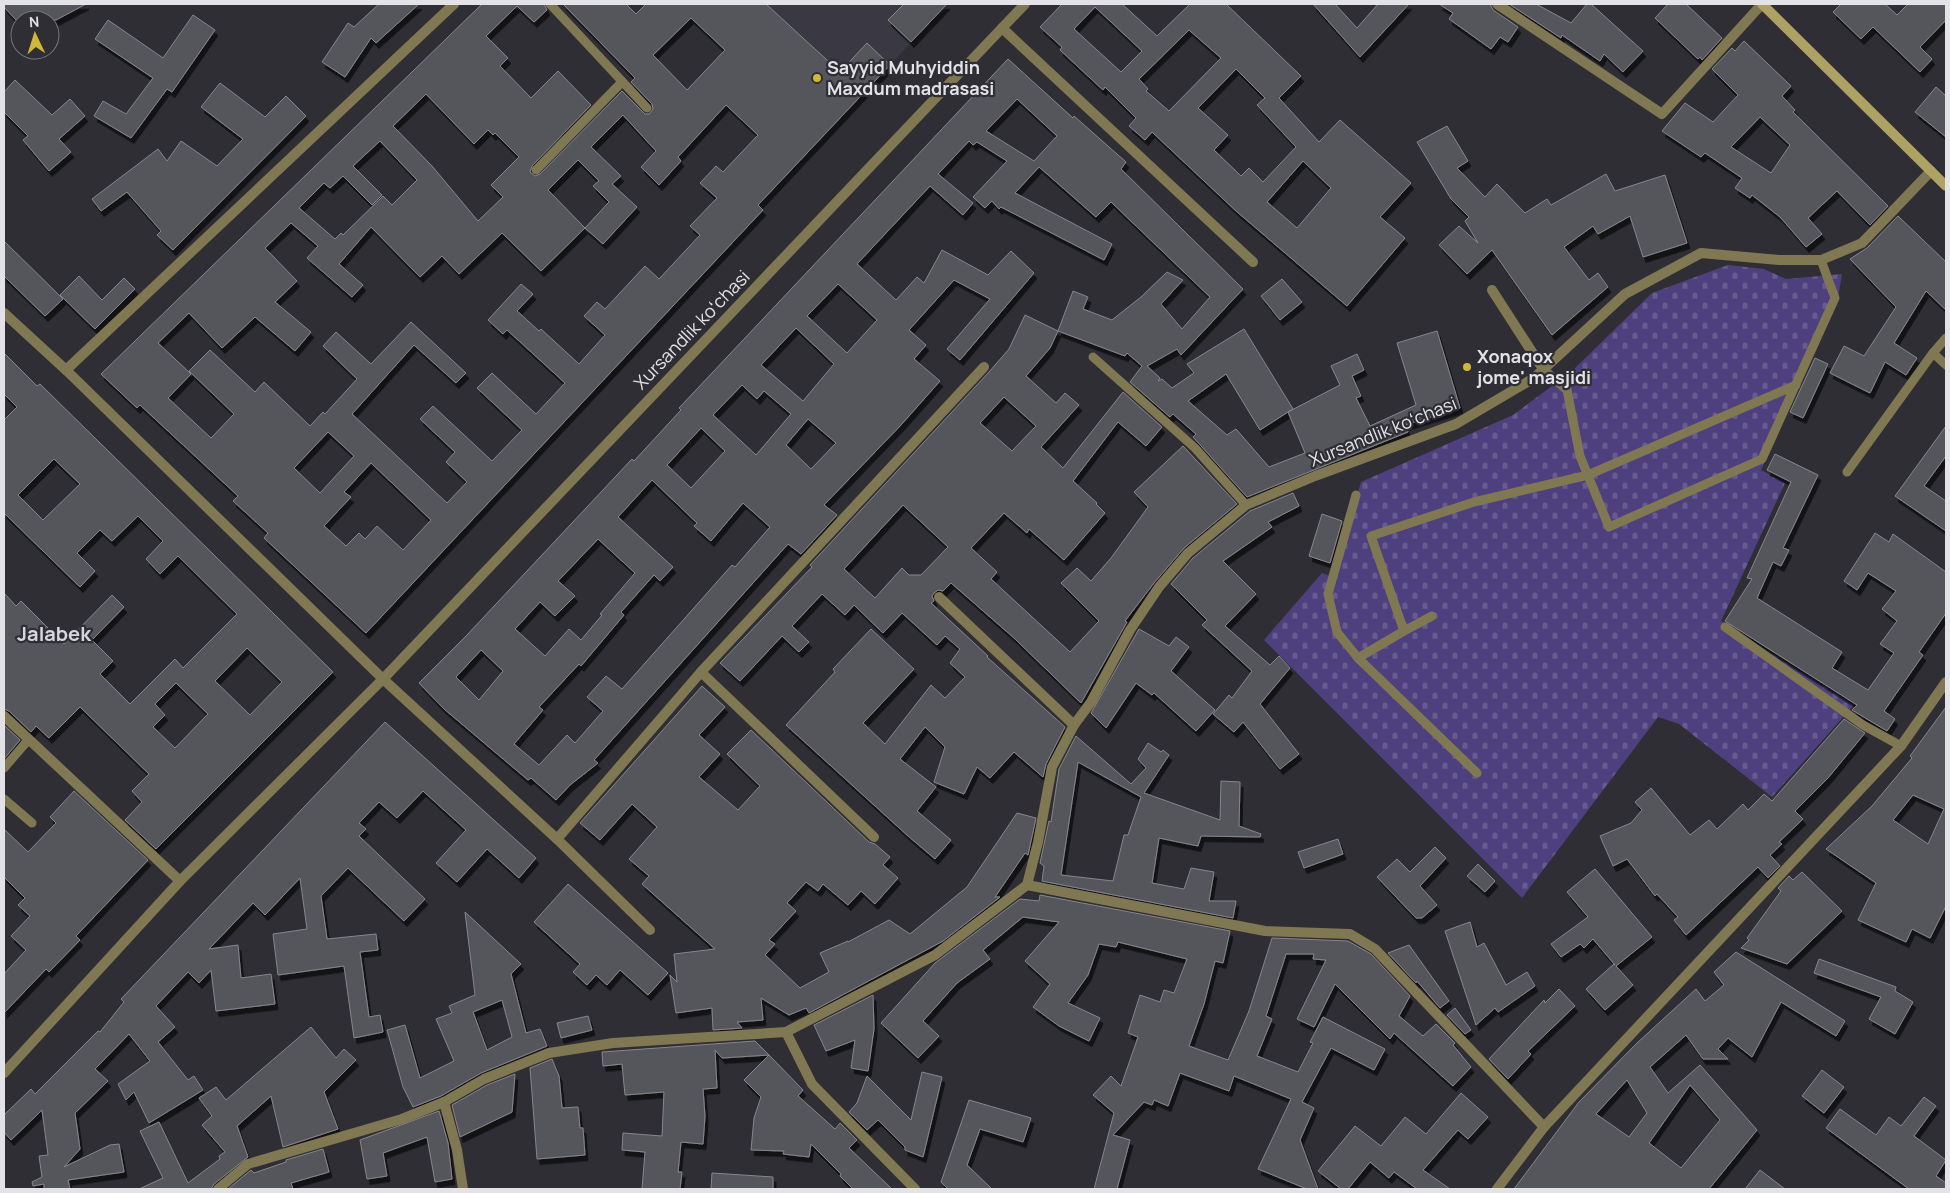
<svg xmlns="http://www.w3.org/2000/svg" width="1950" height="1193" font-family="Manrope,sans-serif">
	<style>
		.built { fill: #393843 }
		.cemetery { fill: url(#cemetery-stones) }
		.building { fill: #55545b; stroke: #87868e; fill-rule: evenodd; filter: url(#shadow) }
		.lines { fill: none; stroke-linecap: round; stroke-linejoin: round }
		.service { stroke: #807852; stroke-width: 9 }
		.minor { stroke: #807852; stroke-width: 10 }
		.tertiary { stroke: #807852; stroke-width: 10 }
		.secondary { stroke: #ada163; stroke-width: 10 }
		.poi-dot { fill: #cfb837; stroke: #2f2e35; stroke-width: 2 }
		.labels { text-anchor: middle; stroke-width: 4.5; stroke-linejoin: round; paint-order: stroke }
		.poi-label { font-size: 18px; font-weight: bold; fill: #e3e3e7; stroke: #2f2e35; text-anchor: start }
		.street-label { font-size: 18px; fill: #e3e3e7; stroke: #2f2e35 }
		.quarter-label { font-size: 20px; font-weight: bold; fill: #d7d6de; stroke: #2f2e35 }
	</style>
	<defs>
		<pattern id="cemetery-stones" width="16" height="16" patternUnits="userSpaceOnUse" patternTransform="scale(1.25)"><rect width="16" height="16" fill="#4e407e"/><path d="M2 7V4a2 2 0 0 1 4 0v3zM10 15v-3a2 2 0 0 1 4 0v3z" fill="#675b90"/></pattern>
		<filter id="shadow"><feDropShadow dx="3" dy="5.5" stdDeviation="0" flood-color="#0009"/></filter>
	</defs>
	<rect width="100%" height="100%" fill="#2f2e35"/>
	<path class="built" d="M684,4H947L821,139L691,18Z"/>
	<path class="cemetery" d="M1728,265L1764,269L1786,279L1842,274L1838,298L1812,351L1761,470L1785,483L1721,621L1854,705L1772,797L1679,724L1658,717L1522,898L1264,640L1322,573L1333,577L1361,482L1513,415L1572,371L1652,293Z"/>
	<g class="building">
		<path d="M4,4H86L56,20H16L4,7Z"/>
		<path d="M379,4H419L376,43L371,38L345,77L322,62L348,23L354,27Z"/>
		<path d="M482,4H544L547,10L534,22L517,6L486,36L508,58L500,66L531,98L558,71L591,105L532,166L530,172L535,176L540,174L622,91L645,114H649L653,109L652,104L631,82L635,78L563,4H626L636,14L646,4H766L840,72L867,43L890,65L758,205L763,210L366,633L264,538L268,533L233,501L238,496L140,405L137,408L101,374ZM691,18L725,50L687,90L653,55ZM426,94L474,144L488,130L493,135L495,133L519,157L491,185L503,197L478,221L432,166L393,126ZM726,105L758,135L723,172L716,166L700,183L717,198L690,226L700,235L659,279L645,266L605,309L597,302L584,316L605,335L579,364L541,329L539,331L517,311L533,294L521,284L488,320L503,334L507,330L565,383L536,414L492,373L477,388L522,430L492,461L433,406L420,419L455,452L446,462L467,482L447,503L352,414L414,345L456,383L466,373L411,322L371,364L336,332L323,346L357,379L325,414L323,412L310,426L264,382L255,392L210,350L189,371L234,414L211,438L168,398L191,374L158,343L189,313L222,348L255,317L295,351L311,332L275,302L297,281L265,248L291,223L318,246L307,258L352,297L363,285L339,264L371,227L420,277L442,256L459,274L502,233L541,271L585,228L603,244L637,207L612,184L621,176L591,147L623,115L656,151L641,167L659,185L681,161L678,157ZM380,141L417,180L392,205L383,196L343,235L341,233L335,239L299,208L324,183L330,188L343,176L372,205L382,195L353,166ZM578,160L599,181L593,186L609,202L585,228L548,190ZM328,432L354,456L320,493L294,468ZM371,463L431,520L403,550L377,526L365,539L359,533L346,546L324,526L351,497L344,492Z"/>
		<path d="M904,4H947L911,42L888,20Z"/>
		<path d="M1062,4H1122L1157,36L1190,4H1226L1301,76L1279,98L1319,142L1340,120L1411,183L1380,217L1405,238L1347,306L1236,211L1152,132L1145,140L1129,126L1136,118L1105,87L1103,90L1060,50L1062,47L1040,27ZM1095,7L1142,51L1121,72L1074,29ZM1189,30L1221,58L1169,111L1146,91L1148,89L1139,79ZM1236,69L1265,98L1257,105L1296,147L1263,182L1249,168L1241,176L1214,150L1228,135L1198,108ZM1303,161L1331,188L1297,228L1267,202Z"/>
		<path d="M1313,4H1335L1357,28L1378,4H1409L1360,57Z"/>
		<path d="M1439,4H1490L1493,10L1518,27L1508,42L1500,37L1491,49L1449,19L1453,13Z"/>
		<path d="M1509,4H1536L1571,23L1587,4H1591L1643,51L1623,72L1604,54L1600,61L1562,35L1561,38L1558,36Z"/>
		<path d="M1668,4H1686L1722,38L1702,60L1700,57L1698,59L1655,18Z"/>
		<path d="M1841,4H1885L1897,15L1908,4H1946V20L1920,47L1932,59L1920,72L1873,27L1861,39L1833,12Z"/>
		<path d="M193,15L215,30L172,92L167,89L131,138L94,116L103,101L126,114L153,78L95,39L108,20L163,58Z"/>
		<path d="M1744,41L1791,86L1782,96L1795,110L1793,112L1888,206L1870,225L1837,191L1808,218L1822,234L1806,247L1780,217L1752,195L1750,198L1735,188L1742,178L1705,153L1701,157L1662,131L1685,103L1713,122L1738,95L1712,69L1732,48L1735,51ZM1760,117L1790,145L1771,173L1731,147Z"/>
		<path d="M1008,59L1073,118L1074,116L1126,162L1121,169L1243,289L1181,355L1177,349L1147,366L1160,378L1158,381L1162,379L1172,388L1194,373L1187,364L1244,329L1293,409L1288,412L1340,385L1331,366L1357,354L1364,370L1352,376L1361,396L1356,398L1370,426L1416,405L1397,343L1437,331L1460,408L1405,425L1408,432L1247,497L1193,437L1196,434L1173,414L1170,417L1130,382L1142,366L1127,353L1125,356L1058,331L1073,291L1088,297L1083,309L1112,320L1141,297L1167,272L1183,280L1161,304L1182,329L1210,297L1111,202L1096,217L1039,167L1015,193L1112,244L1104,260L1001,207L999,209L992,201L985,208L973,197L1007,161L977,142L973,145L969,141L938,174L973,203L963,215L930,186L857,264L896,300L917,277L924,283L942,250L988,275L1011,251L1034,273L960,360L947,349L990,299L954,280L909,330L926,345L914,359L940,381L901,425L824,505L837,515L801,554L788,544L594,760L598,763L570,785L556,800L531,778L528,780L444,709L419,683L466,636L632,459L634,461L681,410L679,408ZM1017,99L1057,136L1034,161L986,131ZM838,284L877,320L847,353L807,316ZM796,328L834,364L803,401L761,365ZM1226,374L1260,430L1288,412L1305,453L1269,467L1236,429L1227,435L1188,401ZM742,385L757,399L764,391L791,414L756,455L713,415ZM808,419L836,443L811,469L786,445ZM701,428L725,451L691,488L667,465ZM652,480L697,523L694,526L711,541L743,503L770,527L735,567L732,565L622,689L606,676L587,697L603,711L575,743L567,735L539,765L514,744L543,710L539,707L579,664L581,666L624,615L621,612L654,575L660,581L673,567L618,517ZM598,539L635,573L600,614L602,615L581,640L569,629L545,656L515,629L540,602L555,616L575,596L558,581ZM481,650L503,671L479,700L456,677Z"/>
		<path d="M15,80L52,115L70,99L85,116L59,139L71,152L49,171L23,140L28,136L4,112V92Z"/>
		<path d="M220,83L265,117L286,96L306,116L173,250L157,235L161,231L127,192L101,211L92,199L158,149L167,161L181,141L217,166L243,139L201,107Z"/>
		<path d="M1936,87L1946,96V137L1915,112Z"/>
		<path d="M1447,126L1468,161L1457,168L1485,197L1497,184L1525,213L1547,199L1551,205L1606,174L1615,191L1665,175L1687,243L1643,257L1630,216L1598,234L1593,226L1564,247L1589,280L1598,273L1608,287L1552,335L1492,250L1467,274L1439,245L1459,226L1478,243L1465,221L1469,217L1451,199L1417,142Z"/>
		<path d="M1898,216L1946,262V310L1926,291L1894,343L1917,358L1906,375L1885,362L1870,393L1830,373L1844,346L1864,356L1896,307L1850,259L1867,248Z"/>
		<path d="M4,241L63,299L45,316L4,276Z"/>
		<path d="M79,276L102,300L124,278L135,289L95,329L60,295Z"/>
		<path d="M1282,279L1302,302L1280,320L1261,296Z"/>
		<path d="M1025,315L1058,331L1050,348L1026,376L1056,403L1065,393L1079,405L1041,447L1063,468L1123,392L1162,427L1146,446L1118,422L1073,481L1097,503L1096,504L1105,513L1064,560L1029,529L1027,533L1004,513L971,548L997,572L991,579L1070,652L1099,621L1061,583L1077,568L1091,581L1111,558L1148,507L1134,492L1183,446L1237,504L1184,548L1154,583L1125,621L1127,622L1081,703L1014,638L951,583L943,591L938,590L934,593L932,596L934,601L931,603L988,656L987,657L1065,727L1046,764L1043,777L1014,752L990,778L977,767L964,794L934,782L945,747L925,727L900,759L936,787L917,811L951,840L935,859L908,836L786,725L835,672L833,669L871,629L914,669L863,723L885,744L931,685L945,698L965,677L950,663L960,649L945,636L937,645L902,613L883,633L854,605L845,615L822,594L792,626L809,642L799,652L782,636L740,681L720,663L812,567L810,565L989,372L1009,349ZM1004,397L1036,426L1012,451L980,423ZM903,505L948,547L921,575H909L902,568L875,598L844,569Z"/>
		<path d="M4,353L37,386L40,384L333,672L156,849L125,820L142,802L132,791L149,774L80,707L49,738L36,726L31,732L9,711L4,709V593L16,606L21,601L64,644L112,595L124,607L92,640L113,661L100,674L130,704L175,659L183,668L237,614L178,556L160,574L146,559L163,541L138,516L112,541L100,530L77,553L95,571L80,587L4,513V420L17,407L4,394ZM54,459L80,484L43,520L18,495ZM247,648L282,682L250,715L215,681ZM176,683L208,714L175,748L153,727L165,715L155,704Z"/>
		<path d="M1815,358L1828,364L1803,418L1790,412Z"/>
		<path d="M1946,426V456L1924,486L1946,501V531L1895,496Z"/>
		<path d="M1775,454L1818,475L1783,548L1789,550L1781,566L1773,562L1757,598L1842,652L1832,668L1868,690L1894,653L1880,644L1897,621L1882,609L1896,591L1868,573L1857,590L1844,581L1875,533L1889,542L1893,534L1946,572V613L1919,652L1923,655L1884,711L1895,719L1887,731L1852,710L1857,705L1725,621L1752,579L1747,578L1791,482L1767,470Z"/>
		<path d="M1293,493L1299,506L1268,522L1272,527L1223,561L1256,594L1225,626L1270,665L1279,656L1290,668L1260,704L1299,754L1280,769L1243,722L1234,732L1213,714L1229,695L1232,698L1252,671L1202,625L1207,620L1171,584L1193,558L1250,511Z"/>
		<path d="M1322,514L1342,521L1330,563L1309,556Z"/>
		<path d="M1139,629L1169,646L1176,637L1189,647L1171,671L1215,710L1196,731L1154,693L1152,695L1136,683L1106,728L1091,713Z"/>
		<path d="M702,686L725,707L699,735L720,754L699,777L738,810L760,786L727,754L751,730L869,842L875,844L890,857L883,865L898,878L875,904L861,891L848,905L823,884L818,891L806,882L787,903L796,911L769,940L775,944L765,955L800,988L829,972L820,953L848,941V942L889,920L910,934L967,887L1017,813L1036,818L1028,855L1025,853L995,897H1000L943,941L809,1013L806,1008L789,1015L761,998L763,1020L737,1022L742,1028L713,1030L712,1008L676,1013L670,975L677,982L674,954L715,949L642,884L649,876L629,859L657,827L632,804L600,840L580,823Z"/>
		<path d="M1946,707V906L1930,938L1912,929L1906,942L1858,920L1876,883L1826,849L1872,806L1912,758L1910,756ZM1913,795L1944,809L1928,844L1893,820Z"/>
		<path d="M1844,719L1865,733L1828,778L1795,811L1803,819L1779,842L1782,844L1770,855L1780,866L1768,878L1758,867L1686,935L1674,920L1678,917L1657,894L1655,896L1627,859L1613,866L1600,836L1631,823L1642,810L1635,802L1651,788L1690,835L1709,820L1717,829L1743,804L1748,810L1764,794L1772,801Z"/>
		<path d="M385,722L536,858L519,878L487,849L457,882L436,863L466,830L423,791L397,818L379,802L359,823L366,829L359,836L425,899L404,921L348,868L321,896L327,939L376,934L378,950L360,952L369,1017L380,1015L383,1032L354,1038L344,966L278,975L273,934L307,929L300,878L265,915L253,903L209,949L238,945L241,978L271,974L275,1004L216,1011L211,970L199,983L188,972L156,1006L175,1027L158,1042L188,1080L194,1076L203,1090L149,1123L134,1092L126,1100L118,1084L150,1061L129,1034L95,1069L108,1081L75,1113L80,1149L64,1167L110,1145L119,1144L124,1172L68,1180L70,1189H44V1184L33,1186L32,1182L42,1177L39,1156L48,1155L42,1110L11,1140L4,1132V1115L31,1089L35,1094L98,1031L100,1032L124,1002L121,999Z"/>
		<path d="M4,725L20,740L4,759Z"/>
		<path d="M1076,736L1131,784L1146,768L1138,759L1148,743L1161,752L1163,750L1169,755L1144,793L1220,820L1221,781L1240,782L1239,826L1261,834L1260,837L1201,836L1198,846L1159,838L1152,883L1184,889L1191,868L1214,872L1209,901H1236L1233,918L1042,881L1044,866L1040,863L1049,821L1051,822L1059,769ZM1078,762L1141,797L1128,835H1124L1113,881L1061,875Z"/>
		<path d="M74,791L148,860L76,936L80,940L49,972L46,969L4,1013V974L26,950L11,936L30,916L18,905L25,898L4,877V829L28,852L56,823L50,817Z"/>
		<path d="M1338,839L1343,854L1304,868L1298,852Z"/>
		<path d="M1435,847L1446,858L1420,886L1437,905L1422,918H1416L1377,877L1397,859L1410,872Z"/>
		<path d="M1478,864L1495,881L1485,892L1467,876Z"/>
		<path d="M1595,869L1652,937L1616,966L1633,985L1605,1010L1586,989L1614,964L1615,965L1593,939L1584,948L1580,944L1561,957L1551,944L1588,917L1567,892Z"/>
		<path d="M1802,872L1842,911L1787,964L1741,948L1749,940L1747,938L1781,891L1778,888L1789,876L1793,880Z"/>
		<path d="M568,884L668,973L648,995L620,970L607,985L596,975L587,985L573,972L580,964L534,922Z"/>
		<path d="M1040,895L1230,931L1223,963L1215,961L1204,1004L1189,1046L1228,1060L1249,1011L1272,938L1348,941L1371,954L1410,996L1399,1016L1423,1036L1436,1024L1455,1043L1453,1045L1471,1067L1453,1086L1394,1033L1390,1039L1335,984L1314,1027L1297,1019L1326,960L1313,959L1314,954H1286L1266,1016L1272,1019L1257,1056L1298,1072L1313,1043L1310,1042L1323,1017L1385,1049L1374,1070L1331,1048L1302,1102L1314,1108L1300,1140L1318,1189H1307L1258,1169L1291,1099L1234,1076L1229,1091L1180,1073L1168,1106L1154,1100L1152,1105L1144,1102L1113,1135L1130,1140L1117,1189H1094L1114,1113L1093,1095L1111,1076L1121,1086L1138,1037L1128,1033L1140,995L1160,1002L1164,990L1174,993L1187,959L1118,942L1116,947L1099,944L1088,975L1068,1003L1100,1018L1089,1041L1059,1026L1033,1007L1050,984L1025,961L1059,922L1023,917L983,950L990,959L957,983L923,1021L939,1036L918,1058L881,1023L935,963L1020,899L1039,901Z"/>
		<path d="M465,912L521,964L511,974L526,1033L540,1029L547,1046L481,1073L441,1096L413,1107L403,1087L387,1030L405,1025L420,1078L454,1061L436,1019L452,1013L449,1006L475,995ZM502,1000L512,1037L487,1050L473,1012Z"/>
		<path d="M1470,922L1477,947L1484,943L1506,985L1527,972L1535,986L1498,1012L1495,1008L1476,1025L1445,931Z"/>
		<path d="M1409,945L1449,1001L1440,1008L1417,981L1416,983L1388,953Z"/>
		<path d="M1736,952L1845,1021L1836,1036L1781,1002L1752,1057L1728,1038L1718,1049L1728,1059H1703L1686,1035L1650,1067L1668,1093L1700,1065L1757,1130L1709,1189H1514L1579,1102L1637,1043L1696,989L1705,1001L1724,985L1714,972ZM1627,1080L1647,1113L1629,1137L1596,1114ZM1690,1085L1720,1120L1681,1168L1649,1143Z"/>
		<path d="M1819,959L1896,987L1895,991L1913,1002L1895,1034L1869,1019L1881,997L1814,973Z"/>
		<path d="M1559,989L1575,1006L1528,1051L1531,1054L1508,1079L1489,1059L1544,1000L1545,1003Z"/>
		<path d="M873,995L874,1029L868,1071L851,1068L855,1040L826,1051L814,1025Z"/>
		<path d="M1455,1008L1471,1030L1465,1034L1447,1015Z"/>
		<path d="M588,1016L592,1030L561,1038L557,1023Z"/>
		<path d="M311,1027L336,1058L344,1049L356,1060L324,1092L338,1129L283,1147L271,1096L237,1126L248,1157L214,1184L211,1189H139L163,1178L140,1131L159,1122L188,1183L220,1159L219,1156L225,1152L202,1125L212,1116L199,1098L216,1087L226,1100Z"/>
		<path d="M755,1041L769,1055L722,1058L715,1050L717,1088L703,1089L705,1116L703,1144L681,1142L678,1172H682L680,1189H642L645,1152L622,1150L623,1133L662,1136L664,1092L625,1095L622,1064L603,1066L602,1052Z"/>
		<path d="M769,1055L803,1090L798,1096L835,1129L840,1123L857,1140L849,1148L892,1189H853L840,1176L841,1174L811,1144L809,1157L783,1154L784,1151L751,1150L754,1118L761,1097L744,1080Z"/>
		<path d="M552,1059L559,1076L562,1108L578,1107L580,1128H583L585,1155L537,1159L530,1068Z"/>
		<path d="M1822,1070L1844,1087L1824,1113L1802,1096Z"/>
		<path d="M922,1072L942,1077L923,1157L905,1150V1147L878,1120L867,1130L849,1112L857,1103L867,1076L911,1120Z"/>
		<path d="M515,1074L512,1112L460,1137L452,1105L487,1085Z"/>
		<path d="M1461,1093L1488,1117L1468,1139L1458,1130L1423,1170L1450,1189H1417L1394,1172L1389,1178L1370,1162L1348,1189H1341L1318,1171L1355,1126L1381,1146L1405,1117L1426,1134Z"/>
		<path d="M1924,1097L1936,1106L1914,1136L1946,1160L1936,1176L1946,1183V1189H1909L1826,1128L1840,1109L1876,1135L1889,1117L1901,1126Z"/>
		<path d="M969,1100L1031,1118L1023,1142L980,1129L967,1165L992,1189H948L941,1182Z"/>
		<path d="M439,1111L448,1143L452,1179L435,1182L427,1137L383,1153L387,1176L367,1179L360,1140Z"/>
		<path d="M323,1149L329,1172L291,1183L293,1189H228L251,1170L254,1173L286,1162V1160Z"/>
		<path d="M1760,1170L1785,1189H1745Z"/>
		<path d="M712,1173L773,1177V1189H711Z"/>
	</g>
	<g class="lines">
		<g class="service">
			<path d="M550,4L647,108"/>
			<path d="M536,170L622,82"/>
			<path d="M1946,338L1933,353L1946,365"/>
			<path d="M1093,357L1195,448L1246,505"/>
			<path d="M1543,369L1567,390L1580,456L1609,527L1762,459L1835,298L1821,260"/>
			<path d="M1847,472L1933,353"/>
			<path d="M1356,495L1328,594L1337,632L1358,658"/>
			<path d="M1432,616L1404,631L1358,658L1477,773"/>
			<path d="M1725,627L1863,725L1901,746"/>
			<path d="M1404,631L1371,536L1474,502L1588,475L1796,385"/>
			<path d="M4,768L29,739"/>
			<path d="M4,799L32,823"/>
		</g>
		<g class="minor">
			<path d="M1497,4L1662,114L1762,4"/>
			<path d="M1002,28L1253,262"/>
			<path d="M1492,290L1543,369"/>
			<path d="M4,313L66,370L383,679L557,839L650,930"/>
			<path d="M66,370L454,4"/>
			<path d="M939,597L1074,725"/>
			<path d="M701,672L874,837"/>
			<path d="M383,679L1025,4"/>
			<path d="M4,716L180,881"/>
			<path d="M557,839L701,672L984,367"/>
			<path d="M1027,885L1038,842L1052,767L1074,725L1091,702L1130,630L1159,587L1188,553L1246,505L1315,476L1456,424L1534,378L1625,294L1701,253L1779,260H1821L1862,243L1931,171"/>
			<path d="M786,1032L812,1084L915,1189"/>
			<path d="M444,1102L457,1150L463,1189"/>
			<path d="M218,1189L248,1164L402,1119L444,1102L484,1079L549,1053L613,1043L786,1032L935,955L1027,885L1265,931L1350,934L1375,949L1544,1127"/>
		</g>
		<g class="tertiary">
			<path d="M4,1073L180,881L383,679"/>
			<path d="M1497,1189L1544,1127L1901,746L1946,682"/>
		</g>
		<path class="secondary" d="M1762,4L1946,186"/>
	</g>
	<g class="poi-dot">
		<circle cx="817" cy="78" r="5"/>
		<circle cx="1467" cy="367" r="5"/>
	</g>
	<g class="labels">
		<g class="poi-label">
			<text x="827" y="74">Sayyid Muhyiddin<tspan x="827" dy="21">Maxdum madrasasi</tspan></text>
			<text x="1477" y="363">Xonaqox<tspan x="1477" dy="21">jome' masjidi</tspan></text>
		</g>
		<g class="street-label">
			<text transform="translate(692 330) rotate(-46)" y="6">Xursandlik koʻchasi</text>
			<text transform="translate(1383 432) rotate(-22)" y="6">Xursandlik koʻchasi</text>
		</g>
		<g class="quarter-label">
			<text x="54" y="641">Jalabek</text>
		</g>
	</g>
	<rect width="1950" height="1193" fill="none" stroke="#e3e3e7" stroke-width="10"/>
	<g transform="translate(35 35) rotate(356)"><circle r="24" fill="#2f2e35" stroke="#77767c"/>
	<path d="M0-4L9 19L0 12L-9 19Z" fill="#cfb837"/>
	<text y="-8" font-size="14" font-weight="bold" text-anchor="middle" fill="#e3e3e7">N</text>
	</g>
</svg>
